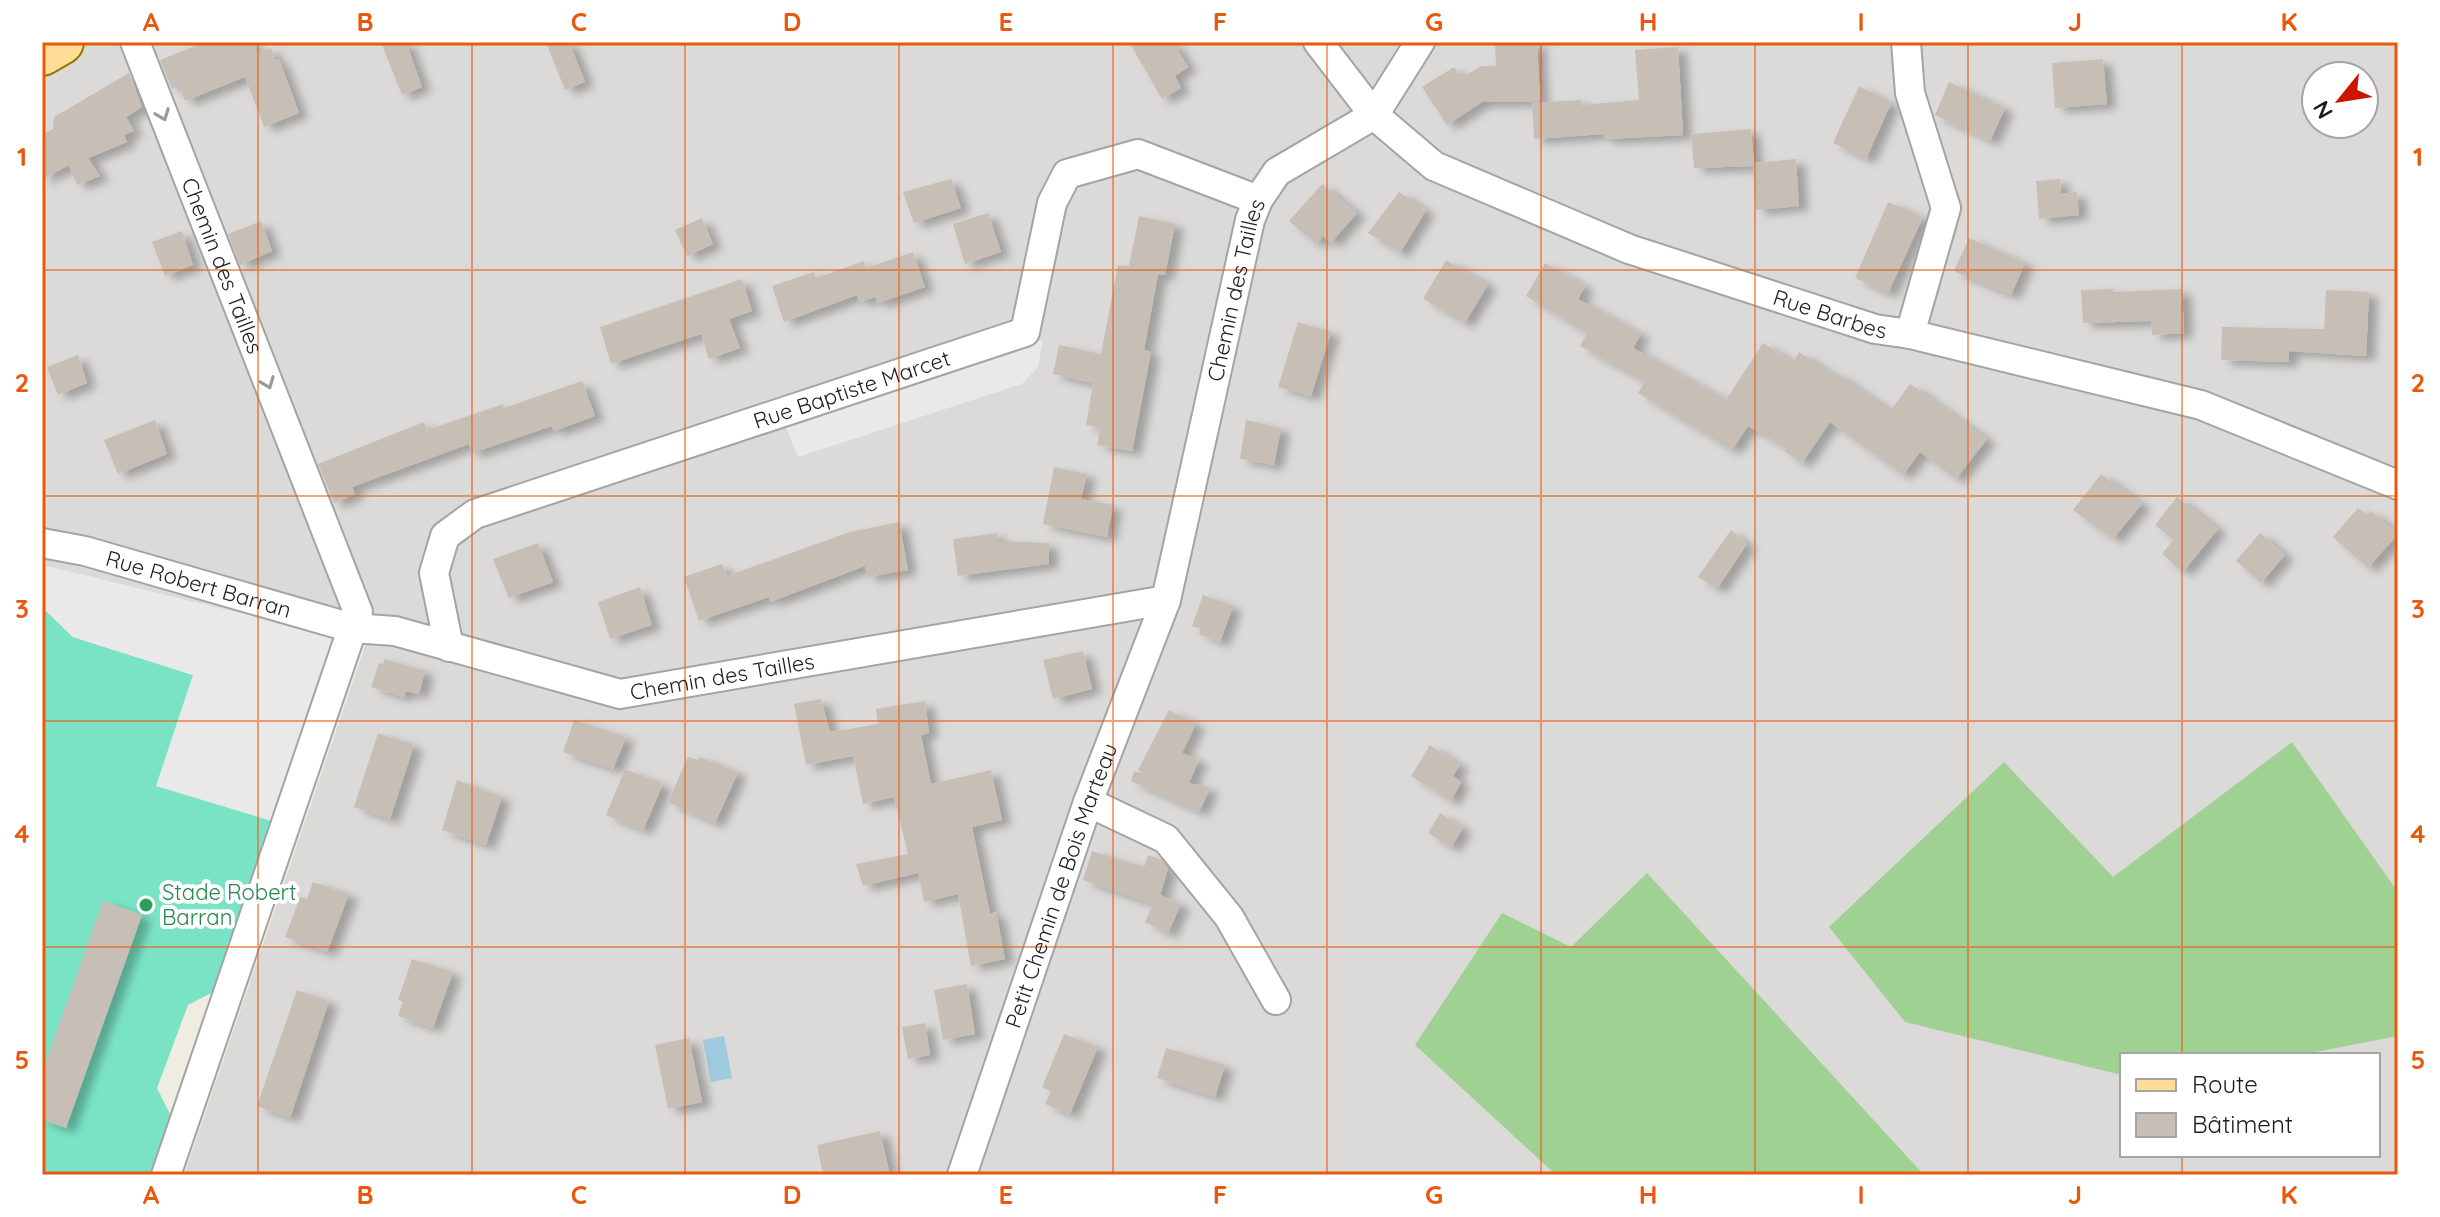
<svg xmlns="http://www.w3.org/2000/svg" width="2440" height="1217" font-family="Quicksand,sans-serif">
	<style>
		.residential { fill: #dbdad9; fill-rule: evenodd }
		.forest { fill: #9fd193 }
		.pitch { fill: #7ae3c6 }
		.parking { fill: #e9e9e9 }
		.water { fill: #9fcadf }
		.building { fill: #c7bfb5; filter: url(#shadow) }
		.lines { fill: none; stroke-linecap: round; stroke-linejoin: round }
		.street-casing { stroke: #a4a4a4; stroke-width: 32 }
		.primary-casing { stroke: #957400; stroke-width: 48 }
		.street { stroke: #fff; stroke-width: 28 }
		.primary { stroke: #ffdd96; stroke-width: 44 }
		.oneway { stroke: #999 }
		.grid { fill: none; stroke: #e8590c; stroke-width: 2; stroke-opacity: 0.55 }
		.leisure-dot { fill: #2e9e5b; stroke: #fff; stroke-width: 3 }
		.labels { text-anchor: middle; stroke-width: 8; stroke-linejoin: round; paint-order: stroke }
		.street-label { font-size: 22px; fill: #1d1d1d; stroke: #fff }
		.leisure-label { font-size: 22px; fill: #27864d; stroke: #fff; text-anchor: start }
		.neatline { fill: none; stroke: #e8590c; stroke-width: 3 }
		.grid-label { font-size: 26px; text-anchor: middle; font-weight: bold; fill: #e8590c }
	</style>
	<defs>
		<filter id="shadow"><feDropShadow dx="9" dy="5" stdDeviation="4" flood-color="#0004"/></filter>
	</defs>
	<rect width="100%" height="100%" fill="#efece1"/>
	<path class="residential" d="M42,42H2398V1175H184L365,646L337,637L42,565ZM2316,76H2364V124H2316ZM2122,1055H2378V1155H2122Z"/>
	<g class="forest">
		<path d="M2292,742L2398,892V1036L2300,1055H2122V1075L1905,1022L1829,927L2004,762L2113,877Z"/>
		<path d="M1647,873L1924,1175H1556L1415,1045L1502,913L1571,947Z"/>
	</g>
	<path class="pitch" d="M42,607L73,637L193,675L278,823L221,988L188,1005L157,1088L173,1120L153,1175H42Z"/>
	<g class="parking">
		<path d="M1043,340L1038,367L1022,384L798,457L785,425Z"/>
		<path d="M42,565L338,637L278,823L156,786L193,675L73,637L42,607Z"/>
	</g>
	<path class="water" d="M724,1036L732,1078L711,1082L703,1040Z"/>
	<g class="building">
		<path d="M205,42H253L257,53L271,48L275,60L279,59L299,113L264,127L245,77L185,101L179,85L172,89L160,60Z"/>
		<path d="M381,42H406L422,87L402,95Z"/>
		<path d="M546,42H569L585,82L565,90Z"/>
		<path d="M1129,42H1173L1188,67L1175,76L1181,88L1162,99Z"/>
		<path d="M1495,42H1537L1540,101L1482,102L1447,125L1422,87L1454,67L1462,78L1481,66H1496Z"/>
		<path d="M1678,47L1683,135L1605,139L1604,134L1534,139L1532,103L1581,100V105L1639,100L1635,50Z"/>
		<path d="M2103,59L2107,104L2055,108L2052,63Z"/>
		<path d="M129,73L142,107L126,117L134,131L124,135L127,142L88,158L100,176L77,185L69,165L42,179V135L53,129L54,117Z"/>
		<path d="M1949,82L2005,108L1990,141L1935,115Z"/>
		<path d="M1859,86L1891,103L1866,159L1833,143Z"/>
		<path d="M1751,129L1754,163L1796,159L1799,206L1756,210L1753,166L1694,168L1691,134Z"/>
		<path d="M951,179L961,208L914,223L903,192Z"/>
		<path d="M2060,179L2061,194L2077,192L2079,215L2039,219L2036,181Z"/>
		<path d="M1322,184L1357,213L1331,243L1323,236L1316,244L1289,221Z"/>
		<path d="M1399,192L1426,210L1400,253L1368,233Z"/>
		<path d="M1888,202L1923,217L1888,293L1855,278Z"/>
		<path d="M988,213L1001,252L965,264L953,224Z"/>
		<path d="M1139,216L1175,224L1165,275L1158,274L1144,350L1151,352L1132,451L1097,445L1100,428L1086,425L1093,383L1053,374L1059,345L1101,354L1118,265L1129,266Z"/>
		<path d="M702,218L713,244L687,256L675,230Z"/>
		<path d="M261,221L272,251L240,265L228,234Z"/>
		<path d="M182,231L193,265L165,276L152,242Z"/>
		<path d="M1969,238L2025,263L2011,295L1954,271Z"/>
		<path d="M913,252L925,287L878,303L875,297L859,302L857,295L784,322L772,286L814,272L816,278L864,261L866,268Z"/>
		<path d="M1446,260L1488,284L1465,323L1423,299Z"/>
		<path d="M1545,263L1585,286L1578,299L1641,334L1633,348L1726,400L1763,343L1793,362L1799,352L1835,376L1836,373L1890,411L1910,384L1987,439L1956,479L1920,452L1903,475L1830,422L1802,463L1784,451L1786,448L1748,426L1732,450L1638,393L1645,382L1580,346L1587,333L1526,296Z"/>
		<path d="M742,279L752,311L729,319L740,348L709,359L701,334L611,364L600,327Z"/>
		<path d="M2113,289V292L2182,289L2184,333L2152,335L2151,321L2083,323L2081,290Z"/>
		<path d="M2326,290L2369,292L2366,356L2289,351V362L2221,360L2222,327L2324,329Z"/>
		<path d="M1298,322L1331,332L1311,396L1278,387Z"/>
		<path d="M78,355L87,383L58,395L47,367Z"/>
		<path d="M582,381L595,416L554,431L552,426L472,453L469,444L352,487L355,494L334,503L318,464L424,422L427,430L503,404L504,408Z"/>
		<path d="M155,420L167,454L118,474L104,440Z"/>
		<path d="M1246,420L1281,428L1274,465L1240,459Z"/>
		<path d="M1054,467L1087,474L1081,499L1113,505L1107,537L1043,524Z"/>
		<path d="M2101,474L2142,504L2113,539L2073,510Z"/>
		<path d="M2177,497L2218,529L2183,572L2162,554L2173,540L2155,525Z"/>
		<path d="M2358,508L2367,515L2371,511L2398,534L2368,568L2333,537Z"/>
		<path d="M899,522L908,570L867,577L865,566L770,602L769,597L699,621L684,577L722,564L727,576L850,532Z"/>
		<path d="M1731,530L1747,544L1717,589L1698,577Z"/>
		<path d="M997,533L998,541L1049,543V564L958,576L953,539Z"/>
		<path d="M2260,533L2285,555L2261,583L2236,561Z"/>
		<path d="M538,543L553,582L509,598L493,559Z"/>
		<path d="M640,587L652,625L610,639L598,602Z"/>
		<path d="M1203,595L1233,606L1220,642L1199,634L1201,629L1192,626Z"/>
		<path d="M1083,651L1092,689L1053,699L1043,660Z"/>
		<path d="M385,659L425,671L419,694L406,691L404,697L371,687L379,663L383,664Z"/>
		<path d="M821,699L830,732L878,724L876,709L925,701L929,733L921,735L931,784L991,770L1002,820L972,827L990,914L996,912L1005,959L971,966L958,894L924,902L918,873L863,886L856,864L908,854L894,797L863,804L853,756L806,765L794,704Z"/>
		<path d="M1169,710L1196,724L1182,753L1199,760L1189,783L1210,788L1199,812L1131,781L1134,771L1143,773L1138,770Z"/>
		<path d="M574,720L626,737L613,769L563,752Z"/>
		<path d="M378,733L414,745L390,819L354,807Z"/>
		<path d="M1430,745L1460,765L1453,776L1461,782L1451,801L1411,776Z"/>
		<path d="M688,757L698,760L700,757L738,772L715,823L668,802Z"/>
		<path d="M625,769L663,784L643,830L606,815Z"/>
		<path d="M457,780L502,797L486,845L442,830Z"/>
		<path d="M1440,813L1463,828L1451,848L1428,833Z"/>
		<path d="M1092,851L1144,867L1148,855L1160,859L1168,869L1160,895L1181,904L1168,933L1145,922L1153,904L1083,880Z"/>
		<path d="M313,882L349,894L327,952L285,937L300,897L307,899Z"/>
		<path d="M103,901L142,915L66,1128L42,1120V1073Z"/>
		<path d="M412,959L453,972L433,1028L398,1016L403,1002L398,1000Z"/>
		<path d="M967,984L975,1034L943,1040L934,990Z"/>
		<path d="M297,990L329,1001L290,1118L257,1106Z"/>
		<path d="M925,1023L930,1055L908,1059L902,1027Z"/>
		<path d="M1064,1034L1098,1047L1070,1114L1045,1104L1051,1091L1042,1087Z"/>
		<path d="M689,1038L702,1102L668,1109L655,1045Z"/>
		<path d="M1166,1048L1225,1065L1215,1097L1157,1078Z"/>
		<path d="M880,1131L889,1171L867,1175H823L817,1145Z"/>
	</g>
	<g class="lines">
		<defs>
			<g id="street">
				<path id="s1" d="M135,42L358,612L166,1175"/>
				<path id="s2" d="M1318,42L1374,115L1434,166L1629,249L1875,329L1910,334L2201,405L2398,485"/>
				<path d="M1906,42L1910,93L1946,208L1910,334"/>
				<path id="s3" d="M42,543L85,551L352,628L395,631L620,694L1166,600L1250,220L1258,200L1277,172L1374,115L1420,42"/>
				<path id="s4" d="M449,647L434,573L445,536L475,514L1025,332L1052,203L1067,174L1138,154L1258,200"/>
				<path d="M1088,802L1166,839L1229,917L1276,1000"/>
				<path id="s5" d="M962,1175L1088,802L1166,600"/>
			</g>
			<path id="primary" d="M42,53L61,42"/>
		</defs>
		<use href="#street" class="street-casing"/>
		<use href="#primary" class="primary-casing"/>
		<use href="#street" class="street"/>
		<use href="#primary" class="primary"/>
	</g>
	<defs><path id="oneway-chevron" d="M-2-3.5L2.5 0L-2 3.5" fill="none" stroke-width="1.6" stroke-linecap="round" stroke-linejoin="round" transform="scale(2)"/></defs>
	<g class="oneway">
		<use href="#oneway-chevron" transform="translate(163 115) rotate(69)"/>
		<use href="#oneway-chevron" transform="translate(268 383) rotate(69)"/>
	</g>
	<path class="grid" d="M258,42V1175M472,42V1175M685,42V1175M899,42V1175M1113,42V1175M1327,42V1175M1541,42V1175M1755,42V1175M1968,42V1175M2182,42V1055M42,270H2398M42,496H2398M42,721H2398M42,947H2398M2182,1155V1175"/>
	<circle class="leisure-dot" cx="146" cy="905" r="8"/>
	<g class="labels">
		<g class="street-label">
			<text dy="8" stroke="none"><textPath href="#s1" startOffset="240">Chemin des Tailles</textPath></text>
			<text dy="8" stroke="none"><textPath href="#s3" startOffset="1470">Chemin des Tailles</textPath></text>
			<text dy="8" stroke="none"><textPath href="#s2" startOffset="594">Rue Barbes</textPath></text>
			<text dy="8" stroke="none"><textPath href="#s4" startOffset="548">Rue Baptiste Marcet</textPath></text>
			<text dy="8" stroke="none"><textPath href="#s3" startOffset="162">Rue Robert Barran</textPath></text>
			<text dy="8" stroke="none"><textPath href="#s3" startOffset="702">Chemin des Tailles</textPath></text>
			<text dy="8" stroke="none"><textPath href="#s5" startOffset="306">Petit Chemin de Bois Marteau</textPath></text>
		</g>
		<g class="leisure-label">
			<text x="162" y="900">Stade Robert<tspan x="162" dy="25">Barran</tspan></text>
		</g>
	</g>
	<rect width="2440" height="1217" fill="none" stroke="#ffffff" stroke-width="88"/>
	<rect x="2120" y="1053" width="260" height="104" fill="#ffffff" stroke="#a5a5a5" stroke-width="2"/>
	<rect x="2136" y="1079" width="40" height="12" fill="#ffdd96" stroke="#a5a5a5" stroke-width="2"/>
	<text x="2192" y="1093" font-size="24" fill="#1d1d1d">Route</text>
	<rect x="2136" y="1113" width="40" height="24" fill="#c7bfb5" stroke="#a5a5a5" stroke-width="2"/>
	<text x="2192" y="1133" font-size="24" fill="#1d1d1d">Bâtiment</text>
	<g transform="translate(2340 100) rotate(240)"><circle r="38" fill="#ffffff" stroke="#a5a5a5" stroke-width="2"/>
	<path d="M0-6L14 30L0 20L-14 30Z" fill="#c91600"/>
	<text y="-12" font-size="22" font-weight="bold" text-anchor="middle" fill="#1d1d1d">N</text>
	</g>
	<rect x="44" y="44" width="2352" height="1129" class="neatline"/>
	<g class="grid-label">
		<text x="151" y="31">A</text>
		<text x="365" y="31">B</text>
		<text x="579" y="31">C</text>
		<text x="792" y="31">D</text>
		<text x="1006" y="31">E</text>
		<text x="1220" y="31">F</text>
		<text x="1434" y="31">G</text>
		<text x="1648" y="31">H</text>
		<text x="1861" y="31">I</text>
		<text x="2075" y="31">J</text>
		<text x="2289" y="31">K</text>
		<text x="22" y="166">1</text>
		<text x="2418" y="166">1</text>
		<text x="22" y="392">2</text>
		<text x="2418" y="392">2</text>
		<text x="22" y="618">3</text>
		<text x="2418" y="618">3</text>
		<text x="22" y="843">4</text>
		<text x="2418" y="843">4</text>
		<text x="22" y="1069">5</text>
		<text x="2418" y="1069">5</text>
		<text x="151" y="1204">A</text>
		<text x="365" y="1204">B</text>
		<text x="579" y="1204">C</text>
		<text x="792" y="1204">D</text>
		<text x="1006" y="1204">E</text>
		<text x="1220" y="1204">F</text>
		<text x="1434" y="1204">G</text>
		<text x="1648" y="1204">H</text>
		<text x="1861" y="1204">I</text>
		<text x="2075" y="1204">J</text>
		<text x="2289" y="1204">K</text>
	</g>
</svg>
